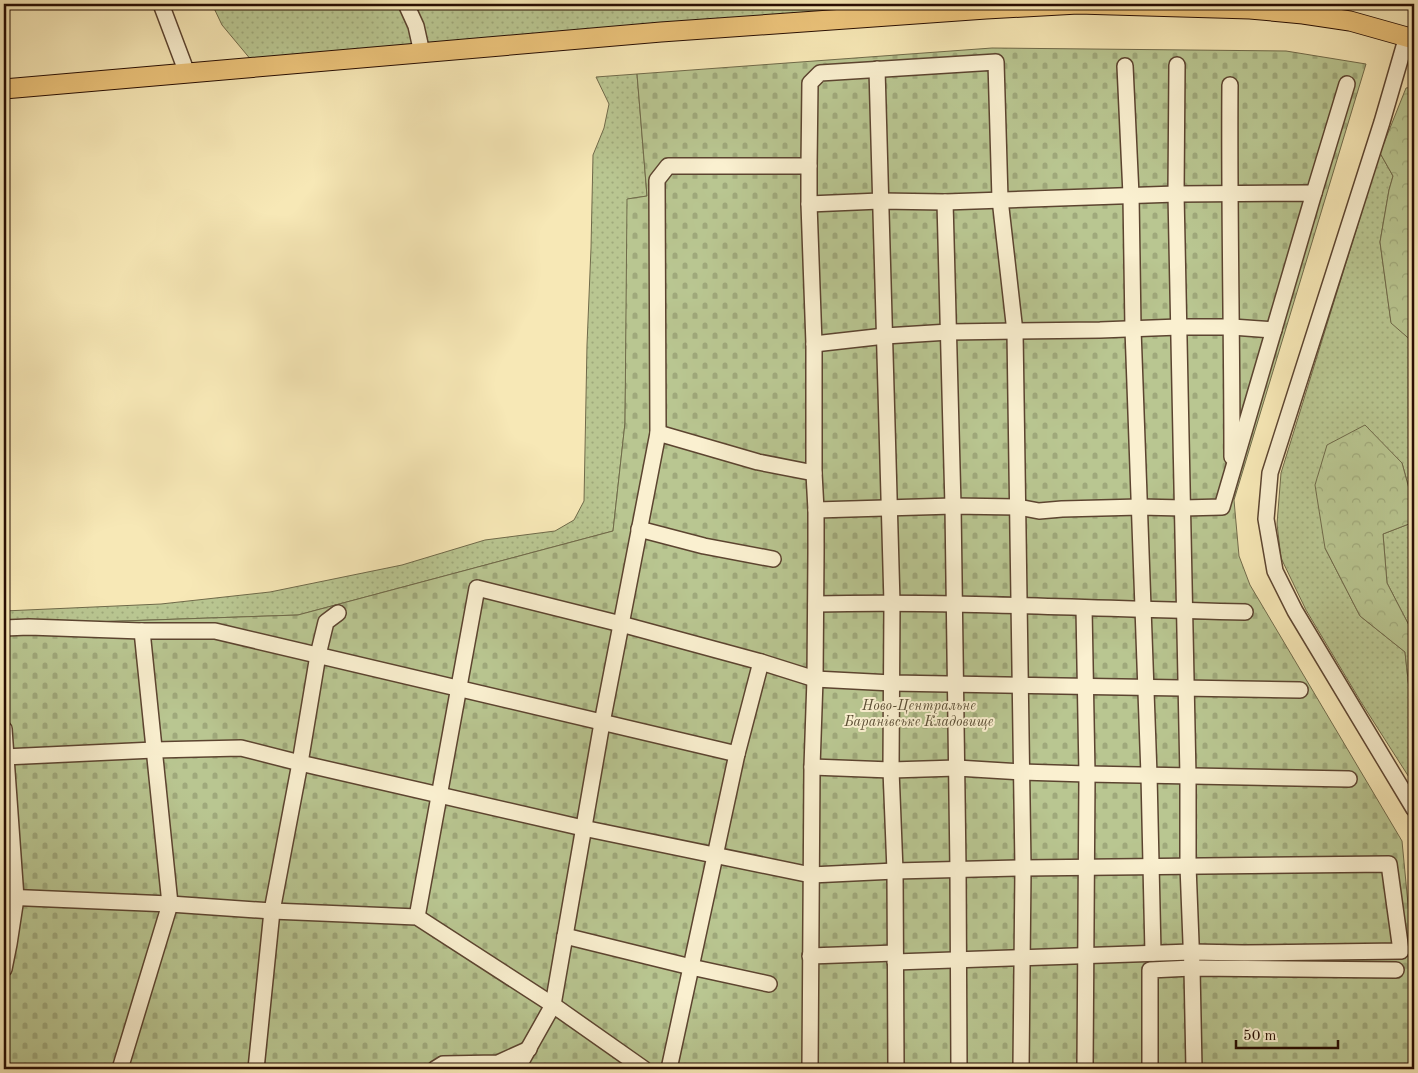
<svg xmlns="http://www.w3.org/2000/svg" width="1418" height="1073" font-family="'Old Standard TT',serif">
	<style>
		.green { fill: url(#green-dots); stroke: #706a4a }
		.forest { fill: url(#forest-crowns); stroke: #706a4a }
		.cemetery { fill: url(#cemetery-stones); stroke: #706a4a }
		.lines { fill: none; stroke-linecap: round; stroke-linejoin: round }
		.minor-casing { stroke: #5c4430; stroke-width: 18 }
		.major-casing { stroke: #280e03; stroke-width: 21 }
		.minor { stroke: #faf0d0; stroke-width: 15 }
		.major { stroke: #ecc47b; stroke-width: 19 }
		.labels { text-anchor: middle; stroke-width: 4; stroke-linejoin: round; paint-order: stroke }
		.park-label { font-size: 14px; font-style: italic; fill: #5b4e35; stroke: #faf0d0 }
	</style>
	<defs>
		<pattern id="green-dots" width="8" height="8" patternUnits="userSpaceOnUse" patternTransform="scale(1.25)"><rect width="8" height="8" fill="#b9c691"/><path d="M2 2h.1M6 6h.1" fill="none" stroke="#9fa97b" stroke-width="1.8" stroke-linecap="round"/></pattern>
		<pattern id="forest-crowns" width="20" height="18" patternUnits="userSpaceOnUse" patternTransform="scale(1.25)"><rect width="20" height="18" fill="#b9c691"/><path d="M2 6a3 3 0 1 1 6 0M12 15a3 3 0 1 1 6 0" fill="none" stroke="#9fa97b"/></pattern>
		<pattern id="cemetery-stones" width="16" height="16" patternUnits="userSpaceOnUse" patternTransform="scale(1.25)"><rect width="16" height="16" fill="#b9c691"/><path d="M2 7V4a2 2 0 0 1 4 0v3zM10 15v-3a2 2 0 0 1 4 0v3z" fill="#9fa97b"/></pattern>
	</defs>
	<rect width="100%" height="100%" fill="#f7e8b6"/>
	<filter id="stains"><feTurbulence type="fractalNoise" baseFrequency=".004" numOctaves="4"/><feColorMatrix values="0 0 0 0 .2 0 0 0 0 .09 0 0 0 0 .02 0 0 0 .5 -.17"/></filter>
	<radialGradient id="worn" r=".72"><stop offset=".6" stop-color="#630" stop-opacity="0"/><stop offset="1" stop-color="#630" stop-opacity=".3"/></radialGradient>
	<g class="green">
		<path d="M212,4H987L257,67L222,25Z"/>
		<path d="M637,74L647,196L628,199L625,423L613,531L298,615L4,625V611L161,604L270,592L402,565L485,540L555,531L574,520L584,501L587,345L591,248L593,155L604,128L609,104L596,77Z"/>
		<path d="M1380,153L1393,176L1389,190L1380,242L1391,322L1414,343V507L1402,463L1325,548L1360,616L1405,652L1414,735V785L1361,702L1306,610L1281,558L1277,524L1281,473Z"/>
		<path d="M1414,522V635L1387,583L1383,534Z"/>
	</g>
	<g class="forest">
		<path d="M1414,87V343L1391,323L1380,242L1389,190L1393,176L1380,153L1406,88Z"/>
		<path d="M1365,425L1402,463L1414,507V522L1383,534L1387,583L1414,635V735L1405,652L1360,616L1325,548L1315,485L1327,445Z"/>
	</g>
	<path class="cemetery" d="M992,48L1286,51L1366,64L1234,500L1239,556L1250,585L1402,841L1414,967V1069H4V625L298,615L613,531L625,423L627,199L647,196L637,74Z"/>
	<g class="lines">
		<defs>
			<g id="minor">
				<path d="M161,4L187,73"/>
				<path d="M406,4L416,26L422,53"/>
				<path d="M1407,36L1382,122L1270,473L1266,519L1275,571L1295,611L1414,809"/>
				<path d="M1177,65L1176,194L1188,777V866L1192,968L1194,1069"/>
				<path d="M1125,66L1131,195L1133,329L1149,775L1153,953"/>
				<path d="M877,69L892,603L891,770L895,871L896,1069"/>
				<path d="M1230,85C1229,209 1232,333 1232,457"/>
				<path d="M809,166L810,83L820,73L996,62L1000,199L1015,332L1023,868L1021,1069"/>
				<path d="M1314,193L1347,84"/>
				<path d="M945,202L953,506L958,869L959,1069"/>
				<path d="M809,204L880,201L945,202L1176,194L1314,193L1222,507L1183,508L1140,507L1062,509L1039,511L1018,507L953,506L816,510"/>
				<path d="M814,344L885,336L949,332L1100,330L1179,327H1232L1274,330"/>
				<path d="M658,433L758,462L814,473"/>
				<path d="M639,529L704,546L773,559"/>
				<path d="M816,604C959,601 1102,609 1245,612"/>
				<path d="M1084,608L1087,774L1085,1069"/>
				<path d="M4,628L29,627L142,631H215L737,754"/>
				<path d="M4,729L16,898L9,944L4,969"/>
				<path d="M4,757L154,750L241,748L300,763L583,828L811,875L895,871L1023,868L1389,864L1401,951L1244,953L1191,952L895,962"/>
				<path d="M812,767L891,770L957,768L1021,772L1087,774L1349,779"/>
				<path d="M4,897L170,904L272,911L417,917L553,1005L644,1069"/>
				<path d="M417,917L477,588L621,624L761,662L815,679L892,683L1300,690"/>
				<path d="M565,936L691,967L769,984"/>
				<path d="M810,956L895,953"/>
				<path d="M120,1069L170,904L142,631"/>
				<path d="M256,1069L272,911L300,763L318,655L326,622L338,613"/>
				<path d="M435,1069L443,1064L498,1063L529,1049"/>
				<path d="M517,1069L553,1005L602,723L658,433L657,180L668,166H809V204L814,344V473L816,510V553L815,679L812,767L810,1069"/>
				<path d="M669,1069L737,754L761,662"/>
				<path d="M1150,1069V970L1192,968L1396,970"/>
			</g>
			<path id="major" d="M4,89L661,32L986,9L1078,4L1250,9L1303,14L1350,21L1414,39"/>
		</defs>
		<use href="#minor" class="minor-casing"/>
		<use href="#major" class="major-casing"/>
		<use href="#minor" class="minor"/>
		<use href="#major" class="major"/>
	</g>
	<g class="labels">
		<g class="park-label">
			<text x="919" y="710">Ново-Центральне<tspan x="919" dy="16">Баранівське Кладовище</tspan></text>
		</g>
	</g>
	<rect width="1418" height="1073" fill="none" stroke="#f7e8b6" stroke-width="20"/>
	<rect x="5" y="5" width="1408" height="1063" fill="none" stroke="#280e03" stroke-width="2.5"/>
	<rect x="10" y="10" width="1398" height="1053" fill="none" stroke="#280e03"/>
	<path d="M1236 1040v8h102v-8" fill="none" stroke="#280e03" stroke-width="2.5"/>
	<text x="1243" y="1040" font-size="15" fill="#280e03" stroke="#faf0d0" stroke-width="4" paint-order="stroke">50 m</text>
	<rect width="100%" height="100%" filter="url(#stains)"/>
	<rect width="100%" height="100%" fill="url(#worn)"/>
</svg>
